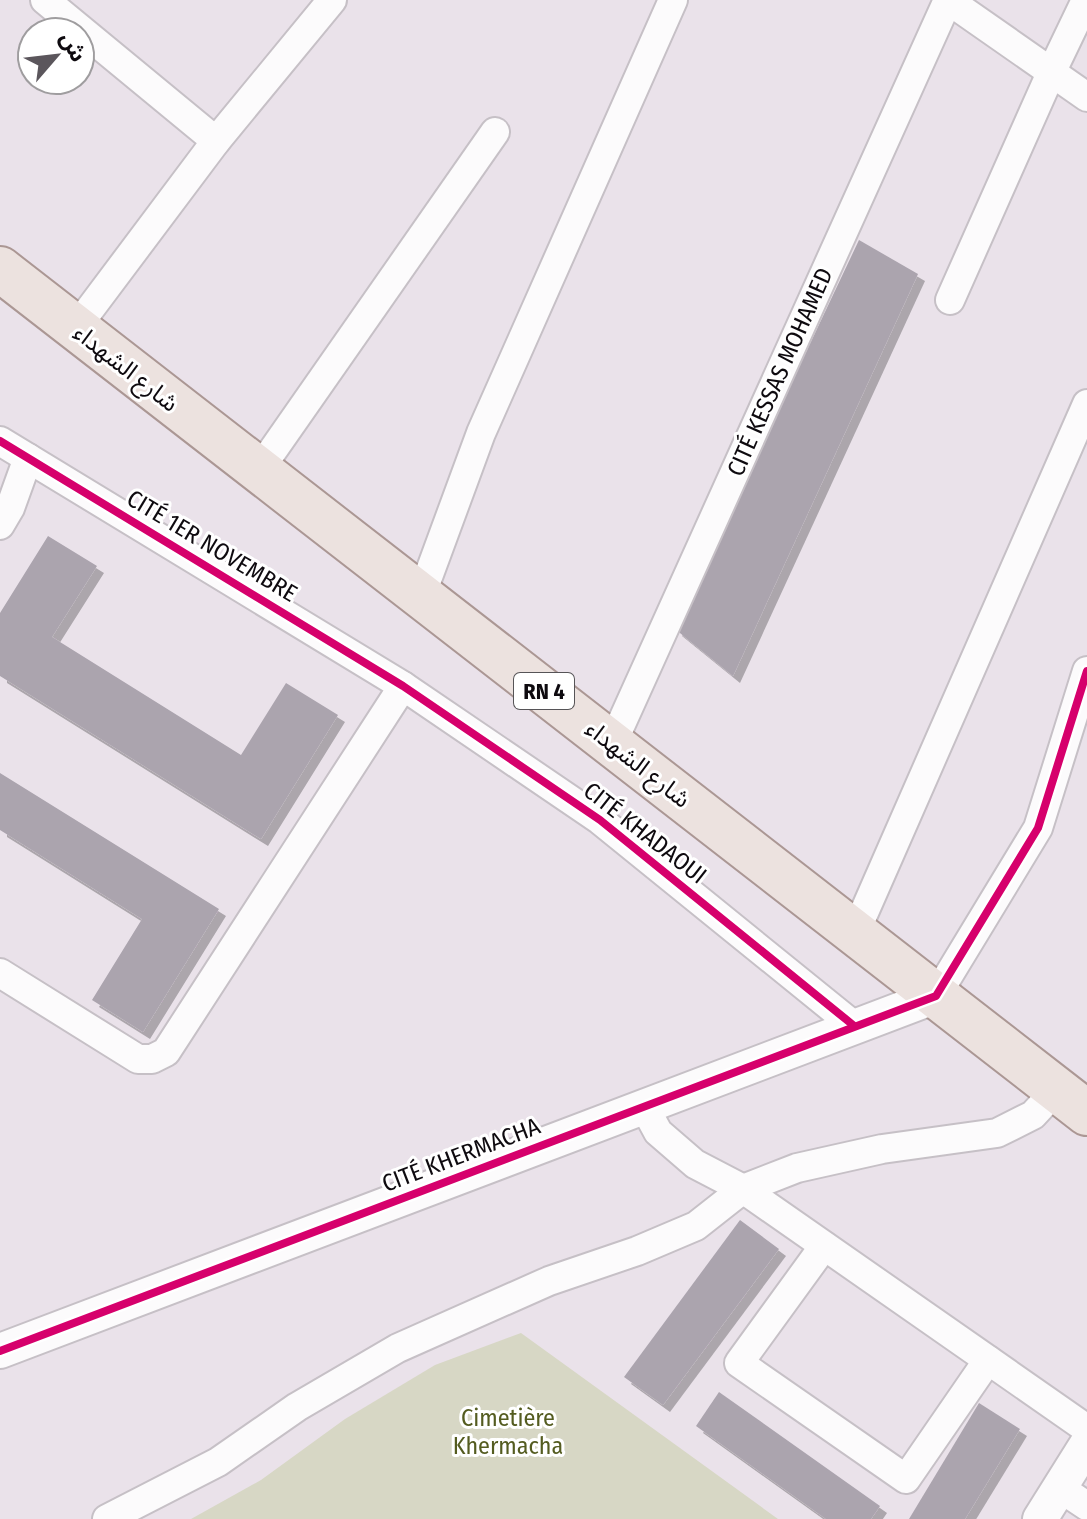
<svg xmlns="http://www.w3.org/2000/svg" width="1087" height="1519" font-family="'Fira Sans Condensed','Noto Sans Arabic',sans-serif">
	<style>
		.green { fill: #d7d7c5 }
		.building { fill: #aba4ae; filter: url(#shadow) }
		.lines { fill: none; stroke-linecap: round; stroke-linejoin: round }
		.minor-casing { stroke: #c6c0c6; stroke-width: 32 }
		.tertiary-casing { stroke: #c6c0c6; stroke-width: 38 }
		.primary-casing { stroke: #ab9794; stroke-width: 48 }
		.minor { stroke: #fcfbfc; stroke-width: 28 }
		.tertiary { stroke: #fcfbfc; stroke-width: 34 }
		.primary { stroke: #ece2df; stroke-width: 44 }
		.cycleway-casing { stroke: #fff; stroke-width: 13 }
		.cycleway { stroke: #d6006c; stroke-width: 8 }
		.labels { text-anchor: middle; stroke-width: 6; stroke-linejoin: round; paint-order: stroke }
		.shield { fill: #fff; stroke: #565457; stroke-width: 2 }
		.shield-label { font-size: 22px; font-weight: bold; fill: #0e0a0f }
		.street-label { font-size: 24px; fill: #0e0a0f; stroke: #fff }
		.park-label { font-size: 24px; fill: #545c20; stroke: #fff }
	</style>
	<defs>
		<filter id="shadow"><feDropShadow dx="7" dy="7" stdDeviation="0" flood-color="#0004"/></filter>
	</defs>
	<rect width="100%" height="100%" fill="#eae2ea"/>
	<path class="green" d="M521,1333L778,1519H191L261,1480L345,1419L435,1365Z"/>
	<g class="building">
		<path d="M859,240L918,274L733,676L675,629Z"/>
		<path d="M48,536L97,566L52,637L241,755L286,683L338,715L261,839L0,676V613Z"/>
		<path d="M0,773L219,909L143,1032L92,1000L142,919L0,830Z"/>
		<path d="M740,1220L779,1249L663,1405L624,1377Z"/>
		<path d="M719,1392L880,1506L871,1519H826L696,1426Z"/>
		<path d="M979,1403L1020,1429L965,1519H909Z"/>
	</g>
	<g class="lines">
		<defs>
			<g id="minor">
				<path d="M45,0L216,141"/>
				<path d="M948,0L1087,97"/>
				<path d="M950,300L1051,73L1086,0"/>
				<path d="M75,329L216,141L332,0"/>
				<path d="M0,441L403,686L600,820L853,1025"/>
				<path d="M259,470L495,132"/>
				<path d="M0,525L10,508L28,458"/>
				<path d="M421,596L481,433L673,0"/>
				<path d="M612,744L948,0"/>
				<path d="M855,933L1087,404"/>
				<path d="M0,973L138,1059H152L166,1052L403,686"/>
				<path d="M936,996L1038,828L1087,671"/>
				<path d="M644,1106L658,1132L695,1164L743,1189L1087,1429"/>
				<path d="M824,1246L739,1363L906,1479L988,1360"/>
				<path d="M1060,1488L1087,1506"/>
				<path d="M107,1519L218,1462L297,1407L398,1348L549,1281L637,1251L696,1226L743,1189L797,1168L882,1149L997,1133L1033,1115L1057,1089"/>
			</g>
			<g id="tertiary">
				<path d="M0,1351L936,996"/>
				<path d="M1040,1519L1087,1444"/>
			</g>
			<path id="primary" d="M0,269L1087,1113"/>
		</defs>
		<use href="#minor" class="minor-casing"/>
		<use href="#tertiary" class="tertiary-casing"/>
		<use href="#primary" class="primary-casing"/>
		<use href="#minor" class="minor"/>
		<use href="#tertiary" class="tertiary"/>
		<use href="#primary" class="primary"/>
		<defs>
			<g id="cycleway">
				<path d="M0,441L403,686L600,820L853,1025"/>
				<path d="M0,1351L936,996L1038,828L1087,671"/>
			</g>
		</defs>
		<use href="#cycleway" class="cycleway-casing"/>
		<use href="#cycleway" class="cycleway"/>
	</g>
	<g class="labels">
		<rect class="shield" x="514" y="673" width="60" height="36" rx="6"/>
		<g class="shield-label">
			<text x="544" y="699">RN 4</text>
		</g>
		<g class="street-label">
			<text transform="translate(126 368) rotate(38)" y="8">شارع الشهداء</text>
			<text transform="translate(780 372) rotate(-66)" y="8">CITÉ KESSAS MOHAMED</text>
			<text transform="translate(212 546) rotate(31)" y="8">CITÉ 1ER NOVEMBRE</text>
			<text transform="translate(638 764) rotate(38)" y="8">شارع الشهداء</text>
			<text transform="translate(645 833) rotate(38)" y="8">CITÉ KHADAOUI</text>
			<text transform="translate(461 1155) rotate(-21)" y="8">CITÉ KHERMACHA</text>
		</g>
		<g class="park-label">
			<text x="508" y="1426">Cimetière<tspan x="508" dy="28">Khermacha</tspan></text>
		</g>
	</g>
	<g transform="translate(56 56) rotate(62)"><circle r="38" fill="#ffffff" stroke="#9f9d9f" stroke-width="2"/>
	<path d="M0-6L14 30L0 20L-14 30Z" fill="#5b565c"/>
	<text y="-12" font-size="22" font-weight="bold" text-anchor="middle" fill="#0e0a0f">ش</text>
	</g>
</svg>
